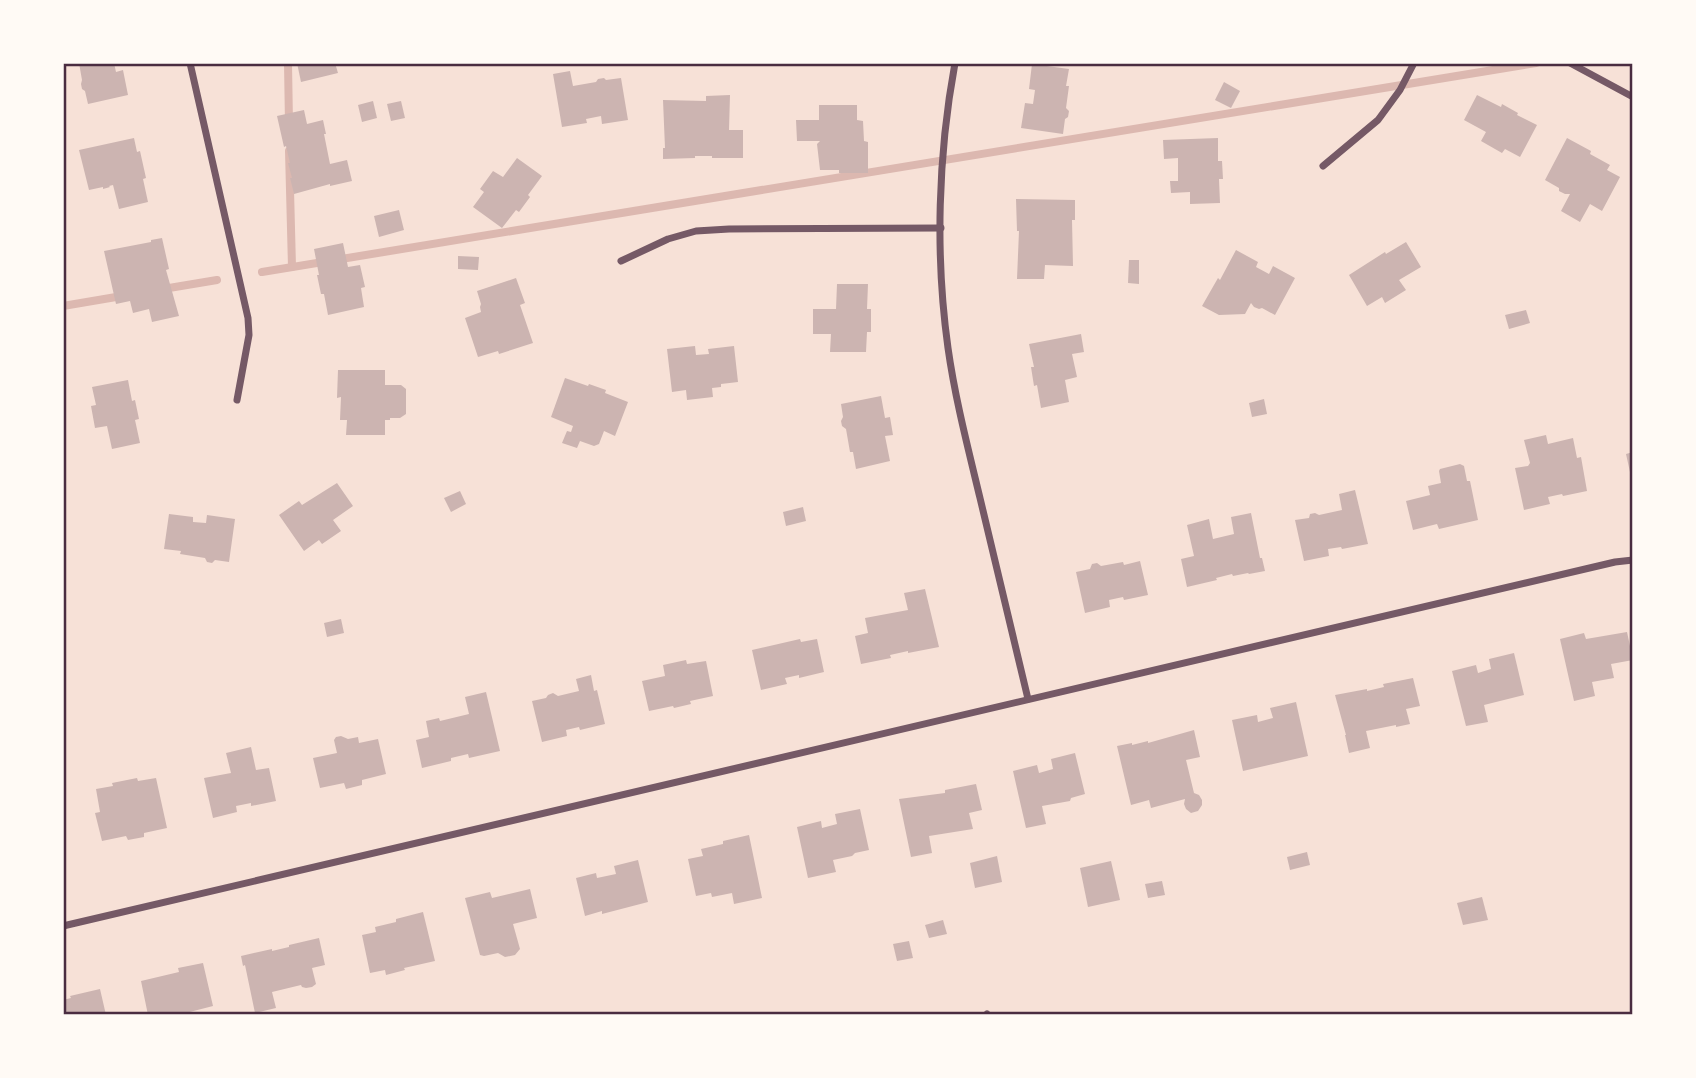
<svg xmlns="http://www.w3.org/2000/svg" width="1696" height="1078" font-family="Signika,sans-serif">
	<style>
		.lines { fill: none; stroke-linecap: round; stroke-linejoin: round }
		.stream { stroke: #dcb8b0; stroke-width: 8 }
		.building { fill: #ccb4b1 }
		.minor { stroke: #755966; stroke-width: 7 }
		.neatline { fill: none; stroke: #4a2c40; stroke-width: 2.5 }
	</style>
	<rect width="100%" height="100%" fill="#f7e1d7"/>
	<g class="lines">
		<g class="stream">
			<path d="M288,63L289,124"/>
			<path d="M289,151L292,267"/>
			<path d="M262,272L1536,63"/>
			<path d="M163,289L217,280"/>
			<path d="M63,306L122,296"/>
		</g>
	</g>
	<g class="building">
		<path d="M79,63H114L116,72L123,70L128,95L88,104L85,91L82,89L81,84L82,80Z"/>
		<path d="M297,63H335L338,73L301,82Z"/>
		<path d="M1032,64L1069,69L1066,86H1069L1066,108L1069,111L1068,117L1065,119L1063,134L1021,128L1025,103L1033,104L1035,90L1029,89Z"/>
		<path d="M570,71L573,86L596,82L598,79L604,78L606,80L621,78L628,120L602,124L601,116L586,119L587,123L562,127L553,74Z"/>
		<path d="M1224,82L1240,91L1231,108L1215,100Z"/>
		<path d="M730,95L729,130H743V158H712V156H695V158L663,159V148H665L663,100L706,101V96Z"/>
		<path d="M1477,95L1501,107L1502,104L1518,113L1517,115L1537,125L1520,157L1505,149L1502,153L1481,141L1486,132L1464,120Z"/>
		<path d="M373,101L377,118L362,122L358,105Z"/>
		<path d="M401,101L405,118L391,121L387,104Z"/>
		<path d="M819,105H857V120L863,121L864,141L868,142V173H839V170H820L817,144L820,141H797L796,120H819Z"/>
		<path d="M304,110L307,124L323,120L326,134H324L330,164L347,160L352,181L330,186V184L294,194L290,178H292L288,163H290L286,146L284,147L277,116Z"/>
		<path d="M134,138L137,152L140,151L146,178L143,179L148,202L119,209L113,185L109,186L110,187L103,189V187L89,190L79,150Z"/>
		<path d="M1218,138V161H1222L1223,179H1219L1220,203L1190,204V192L1171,193L1170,181H1178V158L1164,159L1163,140Z"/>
		<path d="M1567,138L1591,151L1590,154L1610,165L1607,170L1620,177L1602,211L1590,204L1580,222L1561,211L1570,194H1565L1559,191V188L1545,180Z"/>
		<path d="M517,158L542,176L528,195L530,197L519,212L516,210L502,228L473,207L484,192L480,189L493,171L503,177Z"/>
		<path d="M1016,199L1075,200V220H1072L1073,266L1045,265L1044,279H1017L1019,231H1017Z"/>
		<path d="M399,210L404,230L379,237L374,216Z"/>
		<path d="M162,238L169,269L166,270L179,316L152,322L149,309L133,313L130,301L116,304L104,251L151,242V240Z"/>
		<path d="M1406,242L1421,267L1399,280L1406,290L1385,303L1382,297L1367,306L1349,275L1385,252L1386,254Z"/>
		<path d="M343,243L348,267L360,265L365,287L361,288L364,307L328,315L324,294H321L317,275H319L314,249Z"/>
		<path d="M1236,250L1258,262L1256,267L1269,274L1273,266L1295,278L1275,315L1262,308L1259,309L1254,307L1251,303L1245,314L1219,315L1202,306L1218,278L1220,280Z"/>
		<path d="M458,256L479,257L478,270L458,269Z"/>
		<path d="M1129,260H1139V284L1128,283Z"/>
		<path d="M516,278L525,303L520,305L533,343L499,354L498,351L478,357L465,318L481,312L480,307L481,304L477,291Z"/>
		<path d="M837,284H868L867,309H871V332H867L866,352H830L831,334H813V309H836Z"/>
		<path d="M1526,310L1530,323L1509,329L1505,315Z"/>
		<path d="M1081,334L1084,352L1072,354L1077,377L1065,380L1069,402L1041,408L1037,385L1034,386L1031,367H1034L1029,344Z"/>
		<path d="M695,346L696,355L709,354L708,349L734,346L738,382L721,384V387L712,388L713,397L687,400L686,390L672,392L667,349Z"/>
		<path d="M338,370H385V385H401L406,389V414L400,418H390V420H385V435H346L347,420H340L341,397L337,398Z"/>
		<path d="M565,378L588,386L589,384L606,390L605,393L628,402L615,436L604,431L599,444L594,446L580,441L577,448L562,443L567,431L571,432L573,426L551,417Z"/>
		<path d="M128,380L132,401L135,400L139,419L135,420L140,443L112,449L107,426L95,428L91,406L96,405L92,387Z"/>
		<path d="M881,396L885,418L890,417L893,435L885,436L890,461L856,469L853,452H850L846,429L842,426L841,421L843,417L841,404Z"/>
		<path d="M1264,399L1267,414L1252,417L1249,403Z"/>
		<path d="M1546,435L1548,444L1573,438L1577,458L1581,457L1587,491L1563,496L1562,494L1548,497L1550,504L1524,510L1515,468L1528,466L1530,463L1524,440Z"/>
		<path d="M1633,452V481H1632L1626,454Z"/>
		<path d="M1460,464L1464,466L1467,481H1470L1478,520L1439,529L1437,524L1413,530L1406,501L1430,495L1428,486L1441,483L1439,471L1440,469Z"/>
		<path d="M337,483L353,506L333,520L341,531L322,544L319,540L304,551L279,515L299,501L302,505Z"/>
		<path d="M1355,490L1368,544L1342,549L1341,547L1328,549L1329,556L1304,561L1295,520L1309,518L1310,514L1315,513L1319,515L1342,510L1339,494Z"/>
		<path d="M460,491L466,504L451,512L444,498Z"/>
		<path d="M803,507L806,521L786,526L783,512Z"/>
		<path d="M1251,513L1260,558H1262L1265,571L1249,574L1248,573L1233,576L1232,574L1216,578L1217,580L1187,587L1181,559L1194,556L1187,525L1209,519L1213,539L1234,534L1231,517Z"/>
		<path d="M169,514L193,517V522L206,523L207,515L235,519L229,562L215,560L212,563L207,562L205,558L180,554L181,551L164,549Z"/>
		<path d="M1140,561L1148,595L1124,600L1123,597L1109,600L1110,607L1085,613L1076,572L1090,569L1092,564L1097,563L1101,566L1123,562L1124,565Z"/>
		<path d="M925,589L939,647L908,653V651L890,655L891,658L861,664L855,636L868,633L865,618L908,610L904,593Z"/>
		<path d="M341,619L344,633L327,637L324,623Z"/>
		<path d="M1627,632L1633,660L1611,664L1614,678L1592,682L1595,696L1574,701L1560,639L1584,633L1586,639Z"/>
		<path d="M800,639L801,642L817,639L824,672L799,678V675L785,678L787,684L761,690L752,650Z"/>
		<path d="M1514,653L1524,695L1484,705L1488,722L1466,726L1452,671L1476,665L1478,673L1491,669L1489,659Z"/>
		<path d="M686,660L687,664L706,661L713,696L690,701L691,704L674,708L673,706L649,711L642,681L665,676L663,665Z"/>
		<path d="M591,675L594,691L597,690L605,724L580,730L579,727L566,730L567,736L542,742L532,701L546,698L548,695L553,693L558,696L579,691L576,679Z"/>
		<path d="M1413,678L1420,706L1406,709L1410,724L1396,727V725L1366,731L1370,748L1349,753L1345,735H1346L1335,695L1367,689V691L1384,687L1383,684Z"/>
		<path d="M486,692L500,751L469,758L468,754L451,758V761L422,768L416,740L429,737L426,721L439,718L440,721L469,714L465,697Z"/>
		<path d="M1296,702L1308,756L1243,771L1232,720L1257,715L1258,722L1273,718L1270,708Z"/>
		<path d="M1194,730L1200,757L1186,760L1194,793L1199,795L1202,800V805L1198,811L1191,813L1186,809L1184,804L1185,799L1151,808L1149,800L1131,805L1117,746L1132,743V745L1148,741V743Z"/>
		<path d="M341,736L348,739L358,737L359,743L378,739L386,774L362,780V785L346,789L344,783L320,788L313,758L337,753L334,740L336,737Z"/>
		<path d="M251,747L256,770L269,768L276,801L251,806V803L236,806L237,812L213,818L204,778L231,773L226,753Z"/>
		<path d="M1075,753L1085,794L1071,798L1070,801L1042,806L1046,824L1026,828L1013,771L1037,765L1039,773L1053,769L1051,759Z"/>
		<path d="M137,778L138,781L156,778L167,828L144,833V837L128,840L126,836L102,841L95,813L100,812L96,789L113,786L112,783Z"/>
		<path d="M976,784L982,810L969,813L973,829L929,836L932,853L911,857L899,799L945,793V790Z"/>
		<path d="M860,809L869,850L855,853L852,856L833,860L836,872L808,878L797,827L821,821L822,828L837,824L835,814Z"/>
		<path d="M749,835L762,898L734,904L732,893L712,897L711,893L696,896L688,859L703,856L701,849L723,844V841Z"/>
		<path d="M1307,852L1310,865L1290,870L1287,857Z"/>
		<path d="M997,856L1002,882L975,888L970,863Z"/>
		<path d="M638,860L648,902L602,914V911L585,916L576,878L596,873L597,878L616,874L614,866Z"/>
		<path d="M1111,861L1120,900L1088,907L1080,868Z"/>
		<path d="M1162,881L1165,895L1148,898L1145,884Z"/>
		<path d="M530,889L537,918L513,924L520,949L515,955L505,957L498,953L484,956L480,955L465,898L490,892L492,898Z"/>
		<path d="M1482,897L1488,920L1463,925L1457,903Z"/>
		<path d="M423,912L435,961L404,968L405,970L386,975L385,970L370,973L362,935L376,932L375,927L396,922V919Z"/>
		<path d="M943,920L947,934L929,938L925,925Z"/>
		<path d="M319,938L325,965L312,968L316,984L312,987L306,988L302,987L301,985L272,992L276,1008L255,1013L245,965L243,966L241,956L272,949V951L289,947V945Z"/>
		<path d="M909,941L913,958L897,961L893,944Z"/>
		<path d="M203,963L213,1006L178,1015H148L141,981L179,972L178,968Z"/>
		<path d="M100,989L106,1015H63V1000L71,998L70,996Z"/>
	</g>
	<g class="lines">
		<g class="minor">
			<path d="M190,63L248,318L249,335L237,400"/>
			<path d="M955,63C938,155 935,255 948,348C955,398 968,448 980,498C996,565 1012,632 1028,699"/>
			<path d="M1570,63L1633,97"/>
			<path d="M1323,166L1378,120L1400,90L1414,63"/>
			<path d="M621,261L668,239L696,231L729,229L941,228"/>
			<path d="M63,926L1615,562L1633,560"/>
			<path d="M987,1014L988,1015"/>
		</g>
	</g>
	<rect width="1696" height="1078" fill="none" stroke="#fffaf5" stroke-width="130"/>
	<rect x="65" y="65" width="1566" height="948" class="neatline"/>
</svg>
